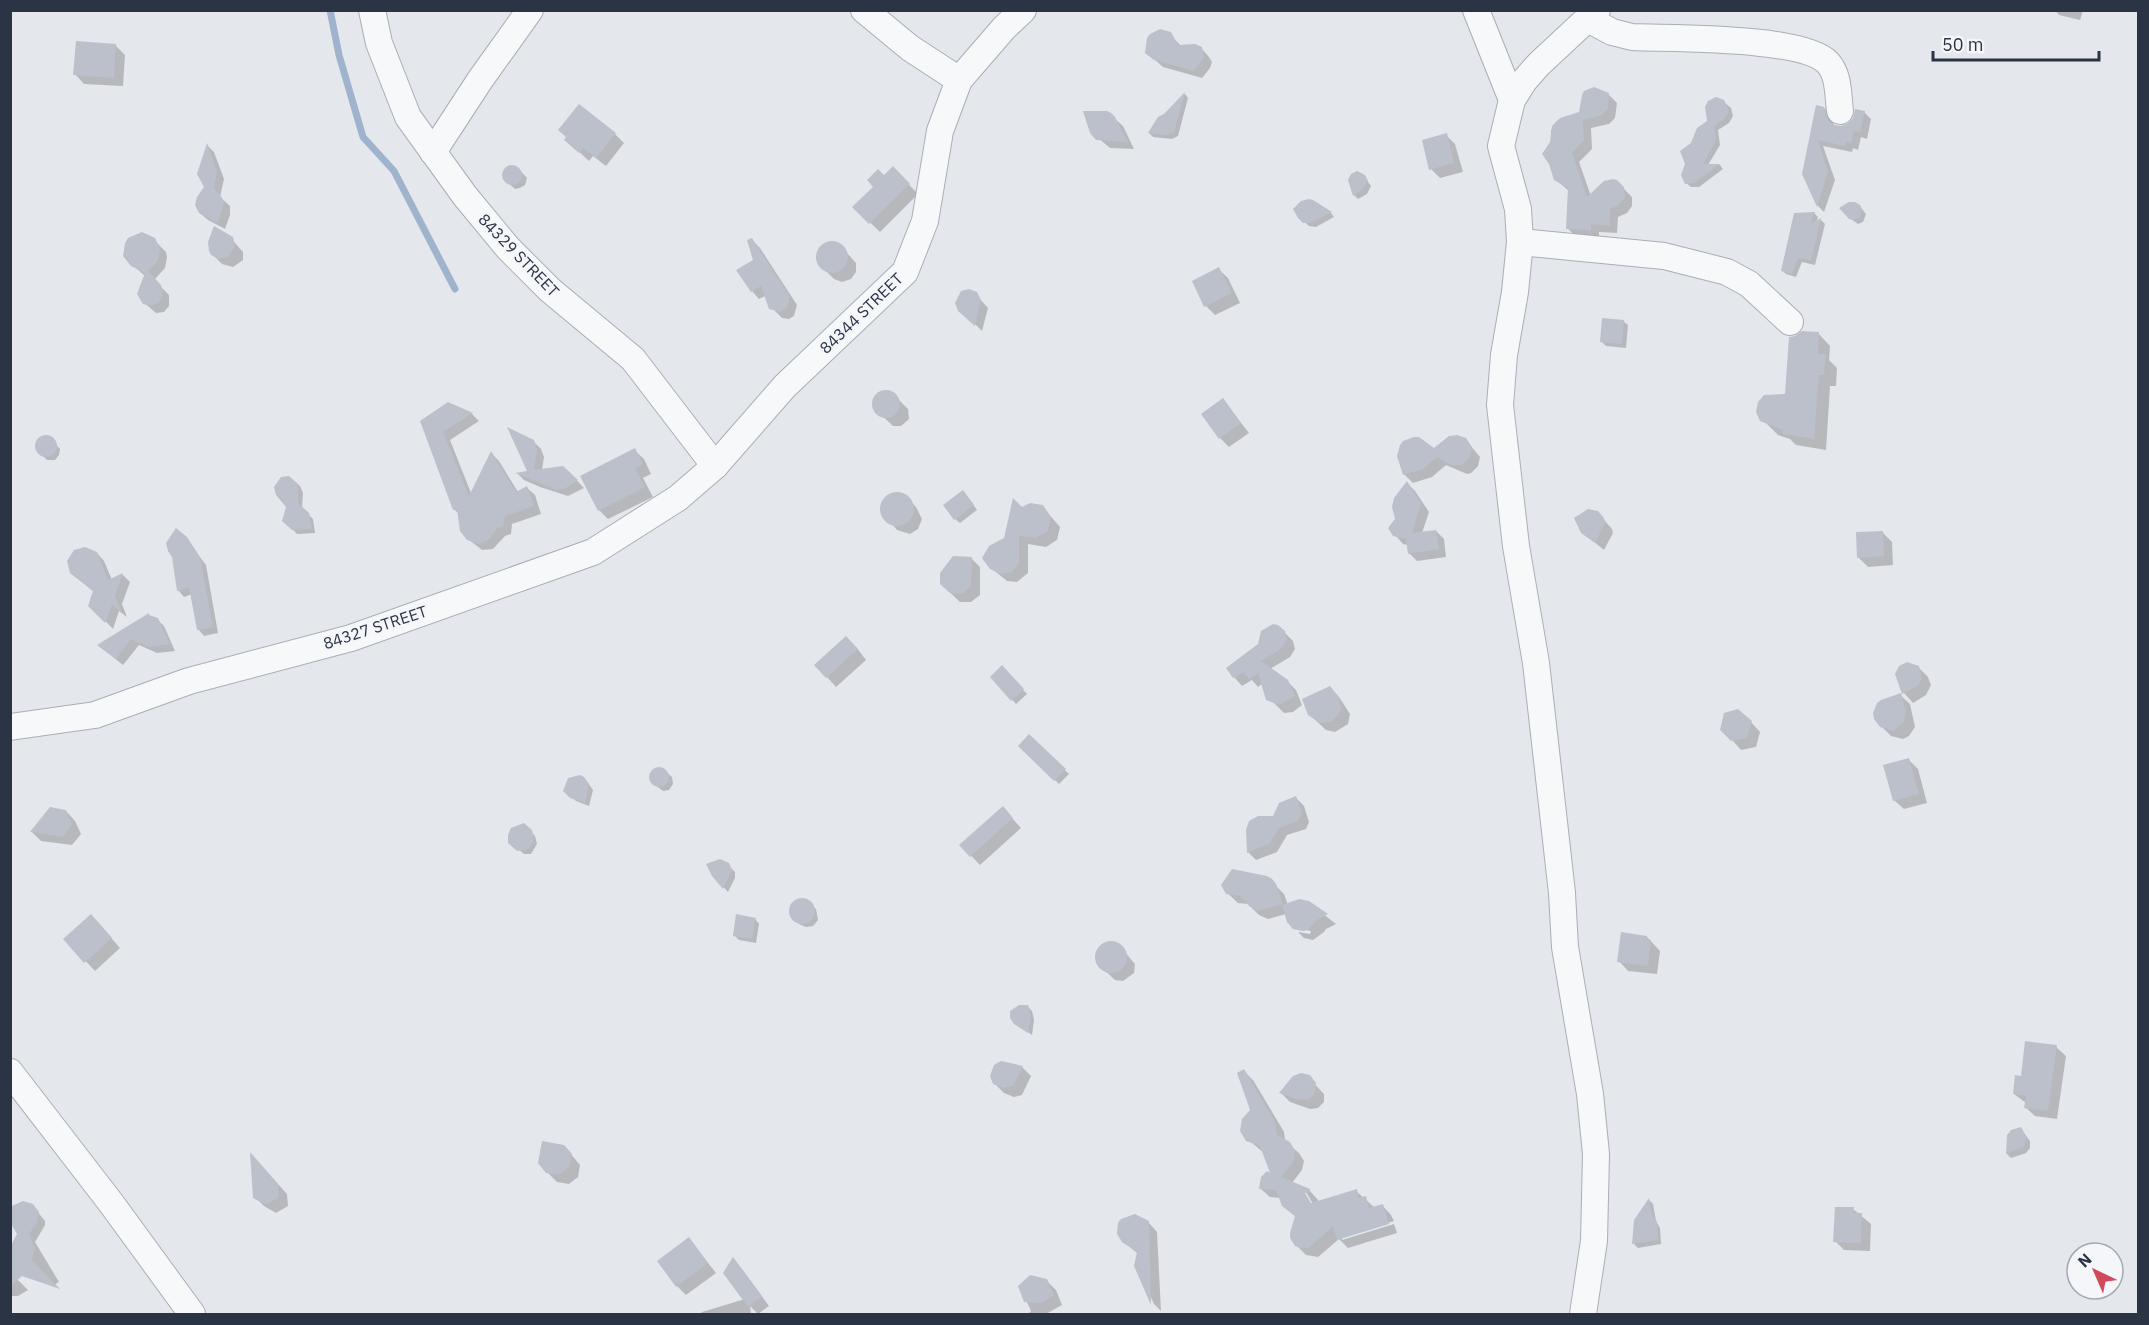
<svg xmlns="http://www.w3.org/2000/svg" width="2149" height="1325" font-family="'IBM Plex Sans',sans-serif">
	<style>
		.shadow { fill: #0003; fill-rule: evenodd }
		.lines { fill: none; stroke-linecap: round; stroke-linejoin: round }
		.stream { stroke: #9fb4cc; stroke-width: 7 }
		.building { fill: #bbc0ca }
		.street-casing { stroke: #a9aeb7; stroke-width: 28 }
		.street { stroke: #f7f8fa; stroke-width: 26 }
		.labels { text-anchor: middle; stroke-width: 5; stroke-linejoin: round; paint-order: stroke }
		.street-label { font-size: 16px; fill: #2b3445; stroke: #f4f6f9 }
	</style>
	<rect width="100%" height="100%" fill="#e4e7ec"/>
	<g class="shadow">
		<path d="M2055,10H2083L2080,20L2059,15Z"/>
		<path d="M1170,34L1181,46L1201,48L1209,57L1212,62L1210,68L1202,78L1163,67L1146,52Z"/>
		<path d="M115,45L125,55L123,86L84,84L75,74Z"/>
		<path d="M1185,94L1188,98L1178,136L1172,139L1153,137L1149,133Z"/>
		<path d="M1608,94L1617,103L1615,118L1609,124L1591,128L1592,149L1579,162L1591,196L1617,182L1632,197V206L1627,213L1618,217L1617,233L1599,232V238L1576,236L1567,228L1569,191L1555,179L1551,131L1556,122L1581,113Z"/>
		<path d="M1720,99L1731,108L1733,116L1729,123L1718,130L1720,145L1708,165H1720L1723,169L1699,187H1691L1686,183L1692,144L1709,121Z"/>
		<path d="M1824,108L1831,115L1834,126L1841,127L1849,125L1864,112L1871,119L1867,139L1861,137L1858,150L1853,148L1852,152L1823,146L1835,180L1824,212L1818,206L1803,174Z"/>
		<path d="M1114,118L1123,126L1134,149L1110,148L1091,132Z"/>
		<path d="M615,134L624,143L606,166L593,156L589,161L566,140Z"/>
		<path d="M1446,135L1455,144L1463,172L1440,178L1431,169Z"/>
		<path d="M208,146L214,152L224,179L220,197L230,206V215L225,229L208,220L200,213L206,187Z"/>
		<path d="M509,167H517L527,178L525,185L520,188L515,189L505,180V171Z"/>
		<path d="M893,168L918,194L880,232L854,207Z"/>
		<path d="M1364,176L1371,186L1367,194L1358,199L1354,195Z"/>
		<path d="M1312,202L1331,213L1334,217L1316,227L1309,226L1299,217Z"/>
		<path d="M1862,209L1866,214L1863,222L1858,224L1848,217Z"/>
		<path d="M1814,213L1818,217L1816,223L1821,220L1825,224L1815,265L1802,262L1796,277L1786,274L1782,270Z"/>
		<path d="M228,235L243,252V260L233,267L222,264L212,254Z"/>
		<path d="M150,236L166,252L167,257L165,268L154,280L169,295V306L164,312L156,313L141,300L145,276L128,261Z"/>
		<path d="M752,240L760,248L797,305L794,316L789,319L782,318L768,304L765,296L759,299L752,291L755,260Z"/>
		<path d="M828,243L840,245L856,263V272L851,279L842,282L834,279L824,269L817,258L819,251Z"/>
		<path d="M1218,269L1228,278L1240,303L1215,315L1206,306Z"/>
		<path d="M962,293L980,299L988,308L982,331L957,306V299Z"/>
		<path d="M1623,321L1628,325L1626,348L1606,346L1602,342Z"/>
		<path d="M1819,334L1830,346L1829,360L1837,368L1836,386H1830L1826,450L1796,445L1790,439L1778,435L1759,416L1786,396Z"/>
		<path d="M882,392H891L908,409L909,419L901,426H893L874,408V399Z"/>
		<path d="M1223,400L1249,433L1229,447L1220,438Z"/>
		<path d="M448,404L472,414L479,421L450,440L471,493L492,454L499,461L518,492L527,488L535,495L541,514L512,524L511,534L505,536L493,549L482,550L468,539L459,514L454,509L422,422Z"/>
		<path d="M42,438L51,439L60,449L59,455L55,460H47L37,450L38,442Z"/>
		<path d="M1465,439L1480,457L1478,466L1471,473L1467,474L1446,465L1432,477L1413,483L1404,474L1434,450Z"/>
		<path d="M533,441L541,449L544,457L542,470L566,469L584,488L568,496L540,487L524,480L518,474L529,472Z"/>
		<path d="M634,450L644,459L651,474L643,478L653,497L608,519L599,510Z"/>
		<path d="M289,477L300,486L303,493L302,508L313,519L315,533L297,534L284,520L288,507Z"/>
		<path d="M1407,483L1415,491L1429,512L1422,533L1436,531L1444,539L1446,557L1417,561L1409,553L1408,545L1403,544L1395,535Z"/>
		<path d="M897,493L906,497L916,507L922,519L918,529L910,534L897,530L882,512L885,499Z"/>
		<path d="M967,496L977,510L960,523L955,519Z"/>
		<path d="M1042,506L1060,527L1057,540L1046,547L1028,544V573L1017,582L1007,581L991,568L1005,539L1022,509Z"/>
		<path d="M1597,512L1612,529L1613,533L1604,550L1582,532Z"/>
		<path d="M1882,532L1892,542L1893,565L1868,567L1859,558Z"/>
		<path d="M186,539L206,565L218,633L204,636L198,629L192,594L184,597L178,590Z"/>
		<path d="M97,553L104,561L112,580L123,575L130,582L122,604L127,617L119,611L113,629L90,605L94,592L71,572Z"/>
		<path d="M971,558L980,567V595L971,602H960L941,584Z"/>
		<path d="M157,619L164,626L175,651L157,653L139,645L123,665L99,646Z"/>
		<path d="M1284,632L1293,641L1295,649L1290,657L1270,669L1287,681L1296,690L1302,705L1293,712L1284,713L1271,700L1262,684L1258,687L1252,680L1242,686L1234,677Z"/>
		<path d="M856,647L866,660L836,687L816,665Z"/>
		<path d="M1002,667L1027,694L1016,704L992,677Z"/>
		<path d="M1918,667L1928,677L1931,685L1926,695L1913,703L1904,693L1897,678Z"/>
		<path d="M1330,687L1339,697L1350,714L1348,724L1335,732L1326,730L1310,715Z"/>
		<path d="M1900,695L1910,704L1915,727L1909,736L1903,739L1891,736L1881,726Z"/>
		<path d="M1751,722L1760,732L1756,747L1741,750L1732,740Z"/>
		<path d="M1029,736L1069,774L1059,784L1020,746Z"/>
		<path d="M1909,760L1918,769L1927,803L1904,809L1894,800Z"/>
		<path d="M661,768L672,777L673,784L669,790L663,791L651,782L650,776L654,770Z"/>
		<path d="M588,783L593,790L589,806L576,801L565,791Z"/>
		<path d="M1296,798L1304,806L1309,822L1306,829L1287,835L1277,852L1256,860L1248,852L1274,818Z"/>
		<path d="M66,811L75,821L81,834L72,845L41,841L32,832Z"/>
		<path d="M1011,817L1021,828L980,865L961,845Z"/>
		<path d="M524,825L535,836L537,844L531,854H524L512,844Z"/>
		<path d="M730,867L735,872V878L728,892L713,875Z"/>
		<path d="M1275,885L1284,894L1288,905L1308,902L1336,924L1326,929L1324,932L1313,940L1304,938L1298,932L1310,934L1311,931L1295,928L1286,914L1268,919L1259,915L1248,904L1238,903L1223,889Z"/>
		<path d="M801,899L805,900L816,909L818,920L813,926L806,927L799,924L790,911L794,903Z"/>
		<path d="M755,919L759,924L756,943L739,940L734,935Z"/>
		<path d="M100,925L120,948L95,971L65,939Z"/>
		<path d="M1647,937L1660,951L1657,974L1628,971L1619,961Z"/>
		<path d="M1109,942L1116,944L1123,950L1135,964L1134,973L1123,981L1115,980L1098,964V951L1103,945Z"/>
		<path d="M1028,1007L1032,1011L1034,1020L1032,1035L1015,1023Z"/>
		<path d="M2056,1047L2066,1056L2057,1119L2035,1116L2025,1107L2026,1103L2014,1094L2022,1077Z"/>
		<path d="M1022,1067L1031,1076L1022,1095L1014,1097L1004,1093L994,1083Z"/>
		<path d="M1244,1071L1253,1080L1284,1132L1285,1141L1299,1153L1304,1161L1302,1170L1292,1183L1309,1190L1318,1200V1203L1356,1191L1375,1208L1382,1205L1391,1215L1394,1221L1342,1237V1240L1394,1224L1397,1233L1348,1248L1339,1239L1318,1257L1306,1255L1296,1245V1217L1283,1205L1281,1198L1270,1197L1260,1188L1273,1175L1265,1154L1244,1136L1251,1110ZM1303,1192H1306L1316,1209L1313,1210Z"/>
		<path d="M1306,1075L1324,1094V1102L1318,1108L1310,1109L1290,1102L1281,1093Z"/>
		<path d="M2021,1129L2030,1141V1148L2026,1153L2011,1158L2007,1154V1138Z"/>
		<path d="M564,1146L580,1165L578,1177L569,1184L557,1182L547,1172Z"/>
		<path d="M259,1163L287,1194L288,1206L276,1213L264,1206L255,1197Z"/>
		<path d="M1649,1200L1653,1204L1656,1221L1660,1228L1661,1244L1638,1248L1634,1244Z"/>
		<path d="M23,1203L32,1205L45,1221V1225L35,1242L59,1282L52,1286L14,1241L19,1234L11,1217L12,1206Z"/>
		<path d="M1853,1209L1871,1224L1870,1251L1844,1250L1835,1241Z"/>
		<path d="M1148,1222L1157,1232L1161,1311L1154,1304L1136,1266L1138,1254L1123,1241Z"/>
		<path d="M689,1239L716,1273L686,1295L677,1286Z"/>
		<path d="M741,1268L769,1306L758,1314L750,1306L751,1314H700L702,1312L745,1299Z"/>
		<path d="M10,1274L20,1282L28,1290L18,1296H10Z"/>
		<path d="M1046,1280L1056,1290L1062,1305L1046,1314H1028L1031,1311L1020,1287Z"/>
	</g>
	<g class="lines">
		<path class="stream" d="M330,10L339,55L363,137L394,171L455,289"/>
	</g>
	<g class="building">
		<path d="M1160,29L1171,32L1178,45L1195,44L1202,47L1204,57L1194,71L1154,60L1145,53L1147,38L1150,34Z"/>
		<path d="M76,41L116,44L114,78L73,75Z"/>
		<path d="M1594,87L1609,93L1608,109L1600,116L1583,120L1584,140L1572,153L1587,197L1604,181L1613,179L1617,180L1624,187L1625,197L1619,205L1610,209V226L1591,224V230L1566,229L1568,188L1554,180L1549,164L1542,154L1550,142L1552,126L1560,118L1579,112L1582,95L1584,91Z"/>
		<path d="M1185,92L1174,132L1167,135L1148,133L1158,117L1164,114Z"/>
		<path d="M1716,97L1724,100L1729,111L1725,118L1714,126L1716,140L1703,164H1720L1694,183L1685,184L1681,175L1685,164L1680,151L1691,143L1697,128L1707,121L1705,107L1708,101Z"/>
		<path d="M579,104L616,133L596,158L583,148L579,153L564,140L566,137L558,130Z"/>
		<path d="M1816,105L1824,107L1828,120L1834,125L1841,126L1848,123L1853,118L1855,109L1865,111L1860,132L1854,131L1851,143L1846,142L1845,146L1818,140L1828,172L1817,207L1802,174Z"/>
		<path d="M1083,111H1107L1111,113L1115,117L1128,142L1096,140L1090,133Z"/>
		<path d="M1447,133L1454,163L1429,170L1422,140Z"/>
		<path d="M207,143L217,171L214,189L220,194L224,202L218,223L199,213L195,205L197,197L204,187L197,174Z"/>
		<circle cx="512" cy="175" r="10"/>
		<path d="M893,166L910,184L869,224L852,207L873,187L867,180L878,169L884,175Z"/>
		<path d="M1357,171L1365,175L1368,181L1363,189L1353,196L1348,180L1351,174Z"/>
		<path d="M1309,199L1313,200L1332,212L1311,223H1303L1298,218L1293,209L1301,201Z"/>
		<path d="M1849,202H1855L1860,205L1862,209L1859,218L1853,220L1849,219L1839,208Z"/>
		<path d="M1815,212L1810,224L1821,218L1811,261L1798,258L1792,274L1781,271L1794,213Z"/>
		<path d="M214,226L233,237L235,246L228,257L219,259L211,255L209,251L208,242Z"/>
		<path d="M142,232L155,238L160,249L158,261L148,271L161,285L163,294L159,302L151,306L143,304L137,294L145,273L131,266L123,256L125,243L128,238Z"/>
		<path d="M752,238L790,297L787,308L780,312L769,309L761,286L751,292L736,270L753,260L747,240Z"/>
		<circle cx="832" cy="257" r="16"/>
		<path d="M1219,267L1232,293L1204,307L1192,281Z"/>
		<path d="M969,289L977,292L981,300L975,326L958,311L955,303L961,291Z"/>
		<path d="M1602,318L1624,320L1622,344L1600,342Z"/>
		<path d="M1802,331L1819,332L1818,354H1826L1824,375H1819L1814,439L1783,434V430L1760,421L1756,412L1758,402L1764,395L1785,394L1789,337L1795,336Z"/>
		<circle cx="886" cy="404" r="14"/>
		<path d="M1223,398L1241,423L1219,439L1201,414Z"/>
		<path d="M448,402L473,413L443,432L469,496L491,451L516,492L527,486L534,506L505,516L503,527L497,528L490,539L479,544L467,540L460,531L457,509L453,510L420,421Z"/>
		<path d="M507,427L534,440L537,449L534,470L563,466L578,480L564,489L556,490L533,480L532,482L531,479L515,473L527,471Z"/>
		<path d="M1457,435L1466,438L1472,447L1470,457L1466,462L1462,465H1452L1437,457L1423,469L1403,475L1397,456L1400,445L1403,441L1414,437H1419L1434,448L1449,436Z"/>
		<circle cx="46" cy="446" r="11"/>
		<path d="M635,448L643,464L635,468L645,487L598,511L580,476Z"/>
		<path d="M289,476L298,484V503L309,513L312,529L292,530L282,521L286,507L276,495L274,487L281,477Z"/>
		<path d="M1407,481L1421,503L1412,533L1436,530L1439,549L1408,554L1406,539L1393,536L1388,528L1395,519L1392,507L1394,498Z"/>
		<path d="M963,490L974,505L954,520L943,505Z"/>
		<circle cx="897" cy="509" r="17"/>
		<path d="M1013,498L1022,507L1030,503L1043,505L1051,517L1048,531L1036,538L1019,536V563L1012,572L1001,574L990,569L982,558L989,546L1004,538Z"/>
		<path d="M1588,509L1598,511L1604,518L1605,523L1595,543L1581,533L1574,518Z"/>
		<path d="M176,528L187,537L200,557L213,627L197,630L189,587L177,591L172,557L168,551L166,543Z"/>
		<path d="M1883,531L1884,556L1857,558L1856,532Z"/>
		<path d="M85,547L97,552L108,580L123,573L115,596L122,613L112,605L105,623L88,606L93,591L70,573L67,561L74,550Z"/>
		<path d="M953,556L972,557L971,586L962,594L950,593L940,584V573Z"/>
		<path d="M149,613V615L158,618L170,644L149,647L131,639L116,659L97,645Z"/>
		<path d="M1273,624L1278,625L1285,631L1287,640L1282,648L1261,661L1288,680L1295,696L1279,705L1266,700L1258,673L1249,679L1243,672L1233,678L1226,668L1258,644L1261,631Z"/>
		<path d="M846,636L858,649L826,678L814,665Z"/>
		<path d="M1907,662L1919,666L1922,679L1917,686L1902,694L1895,674L1899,666Z"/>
		<path d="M1002,665L1024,689L1011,701L990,677Z"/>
		<path d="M1330,686L1339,698L1341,709L1339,714L1331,722L1320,723L1308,715L1302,699Z"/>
		<path d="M1901,693L1906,712L1904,722L1893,731L1880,727L1874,719L1873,713L1877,703L1881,700Z"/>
		<path d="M1738,709L1752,721L1747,738L1731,741L1720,730L1724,713Z"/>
		<path d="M1029,734L1066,769L1054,781L1018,746Z"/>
		<path d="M1909,758L1919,794L1893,801L1883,765Z"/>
		<circle cx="659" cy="777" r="10"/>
		<path d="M580,775L584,777L589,784L585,803L570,798L563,791L568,778Z"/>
		<path d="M1296,796L1302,813L1298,821L1279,828L1269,844L1247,853L1246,830L1249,821L1258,816H1273L1279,803Z"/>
		<path d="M1003,806L1013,818L970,857L959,845Z"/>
		<path d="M50,807L66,810L72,824L63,837L30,832Z"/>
		<path d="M524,823L532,830L534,839L530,847L526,850L517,851L508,843V835L511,828Z"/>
		<path d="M720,859L729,863L732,870L723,889L712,876L706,864Z"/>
		<path d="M1232,869L1267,876L1272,879L1276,884L1283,904L1258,911L1249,906L1240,896L1226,894L1221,885Z"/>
		<circle cx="802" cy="911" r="13"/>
		<path d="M1299,899L1309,901L1328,914L1317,920L1308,930L1303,931L1293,929L1287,922L1282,905Z"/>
		<path d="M91,914L112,938L84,963L63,939Z"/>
		<path d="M736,914L756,918L752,939L733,936Z"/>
		<path d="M1621,932L1647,936V939L1651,940L1648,966L1617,962Z"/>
		<circle cx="1111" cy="957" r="16"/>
		<path d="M1019,1005H1028L1031,1014L1028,1033L1014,1024L1010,1018V1011Z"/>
		<path d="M2025,1041L2057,1045L2048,1111L2024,1108L2026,1096L2013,1094L2015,1075L2021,1076Z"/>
		<path d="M1001,1061L1023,1066L1015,1082L1012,1086L1004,1088L993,1084L990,1076L994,1065Z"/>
		<path d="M1244,1069L1275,1122L1277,1135L1290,1142L1295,1151L1294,1161L1281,1177L1310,1189L1309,1193H1305L1311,1203L1357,1189L1359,1198L1366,1196L1369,1208L1383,1204L1389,1224L1337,1240L1333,1226L1309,1248H1300L1295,1246L1290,1238V1233L1295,1216L1282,1206L1276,1190L1259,1189L1261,1177L1267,1171L1270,1173L1260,1146L1246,1141L1240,1131L1242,1119L1250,1110L1237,1073Z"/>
		<path d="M1301,1073L1310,1075L1316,1083L1315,1092L1313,1096L1309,1099L1300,1100L1279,1093L1293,1076Z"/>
		<path d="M2021,1127L2026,1136L2024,1146L2006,1154L2007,1135L2011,1130Z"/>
		<path d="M542,1141L564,1145L572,1154L569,1167L559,1175L546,1173L538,1163Z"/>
		<path d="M250,1152L278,1184L279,1197L266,1205L253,1198Z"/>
		<path d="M1649,1198L1652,1215L1657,1222L1658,1240L1632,1244L1634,1220Z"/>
		<path d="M23,1201L33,1204L39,1212L37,1223L29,1234L35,1248L32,1260L60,1289L22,1276L10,1287V1247L17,1234L10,1222V1210L14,1205Z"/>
		<path d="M1835,1207H1854L1853,1213H1862L1861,1243L1833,1242Z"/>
		<path d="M1135,1214L1149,1221L1151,1305L1134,1266L1137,1252L1122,1242L1117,1234L1118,1223L1121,1219Z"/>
		<path d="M689,1237L708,1263L676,1287L657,1261Z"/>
		<path d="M733,1257L762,1296L748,1307L723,1273Z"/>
		<path d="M1030,1275L1047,1279L1054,1295L1042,1303L1024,1302L1018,1286Z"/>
	</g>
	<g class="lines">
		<defs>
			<g id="street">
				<path d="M372,10L379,43L408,117L465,196L508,248L550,290L633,359L715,466"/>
				<path d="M864,10L910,48L959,80"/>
				<path d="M1476,10L1512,100"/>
				<path d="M1588,19L1612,32L1632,37C1671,39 1803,36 1828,63C1839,75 1838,95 1840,111"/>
				<path d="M433,152L480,80L530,10"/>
				<path d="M1520,242L1664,256L1727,272L1749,284L1790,322"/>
				<path d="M10,727L95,715L189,681L351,638L593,552L678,498L715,466L785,386L905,272L925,221L940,131L959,80L1004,28L1023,10"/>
				<path d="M10,1072L111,1203L192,1314"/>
				<path d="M1583,1314L1594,1241L1596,1154L1590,1094L1565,947L1562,893L1536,663L1516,546L1500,405L1504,355L1515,292L1520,242L1518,209L1501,146L1512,100L1524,81L1539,64L1597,10"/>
			</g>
		</defs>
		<use href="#street" class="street-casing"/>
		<use href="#street" class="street"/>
	</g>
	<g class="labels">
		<g class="street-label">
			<text transform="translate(519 255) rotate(46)" y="6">84329 STREET</text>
			<text transform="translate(861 313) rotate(-44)" y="6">84344 STREET</text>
			<text transform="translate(375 627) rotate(-18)" y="6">84327 STREET</text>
		</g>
	</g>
	<rect width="2149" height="1325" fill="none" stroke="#2b3445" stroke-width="24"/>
	<g transform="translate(2095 1271) rotate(316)"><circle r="28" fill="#f4f6f9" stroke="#a4a8b1" stroke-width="1.5"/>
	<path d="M0-4.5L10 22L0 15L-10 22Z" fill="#d1495b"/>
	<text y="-9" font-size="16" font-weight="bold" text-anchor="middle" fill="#2b3445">N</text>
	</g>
	<path d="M1933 51v9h166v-9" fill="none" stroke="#2b3445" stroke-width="3"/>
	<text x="1942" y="51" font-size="18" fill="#2b3445" stroke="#f4f6f9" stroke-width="4.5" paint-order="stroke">50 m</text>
</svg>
